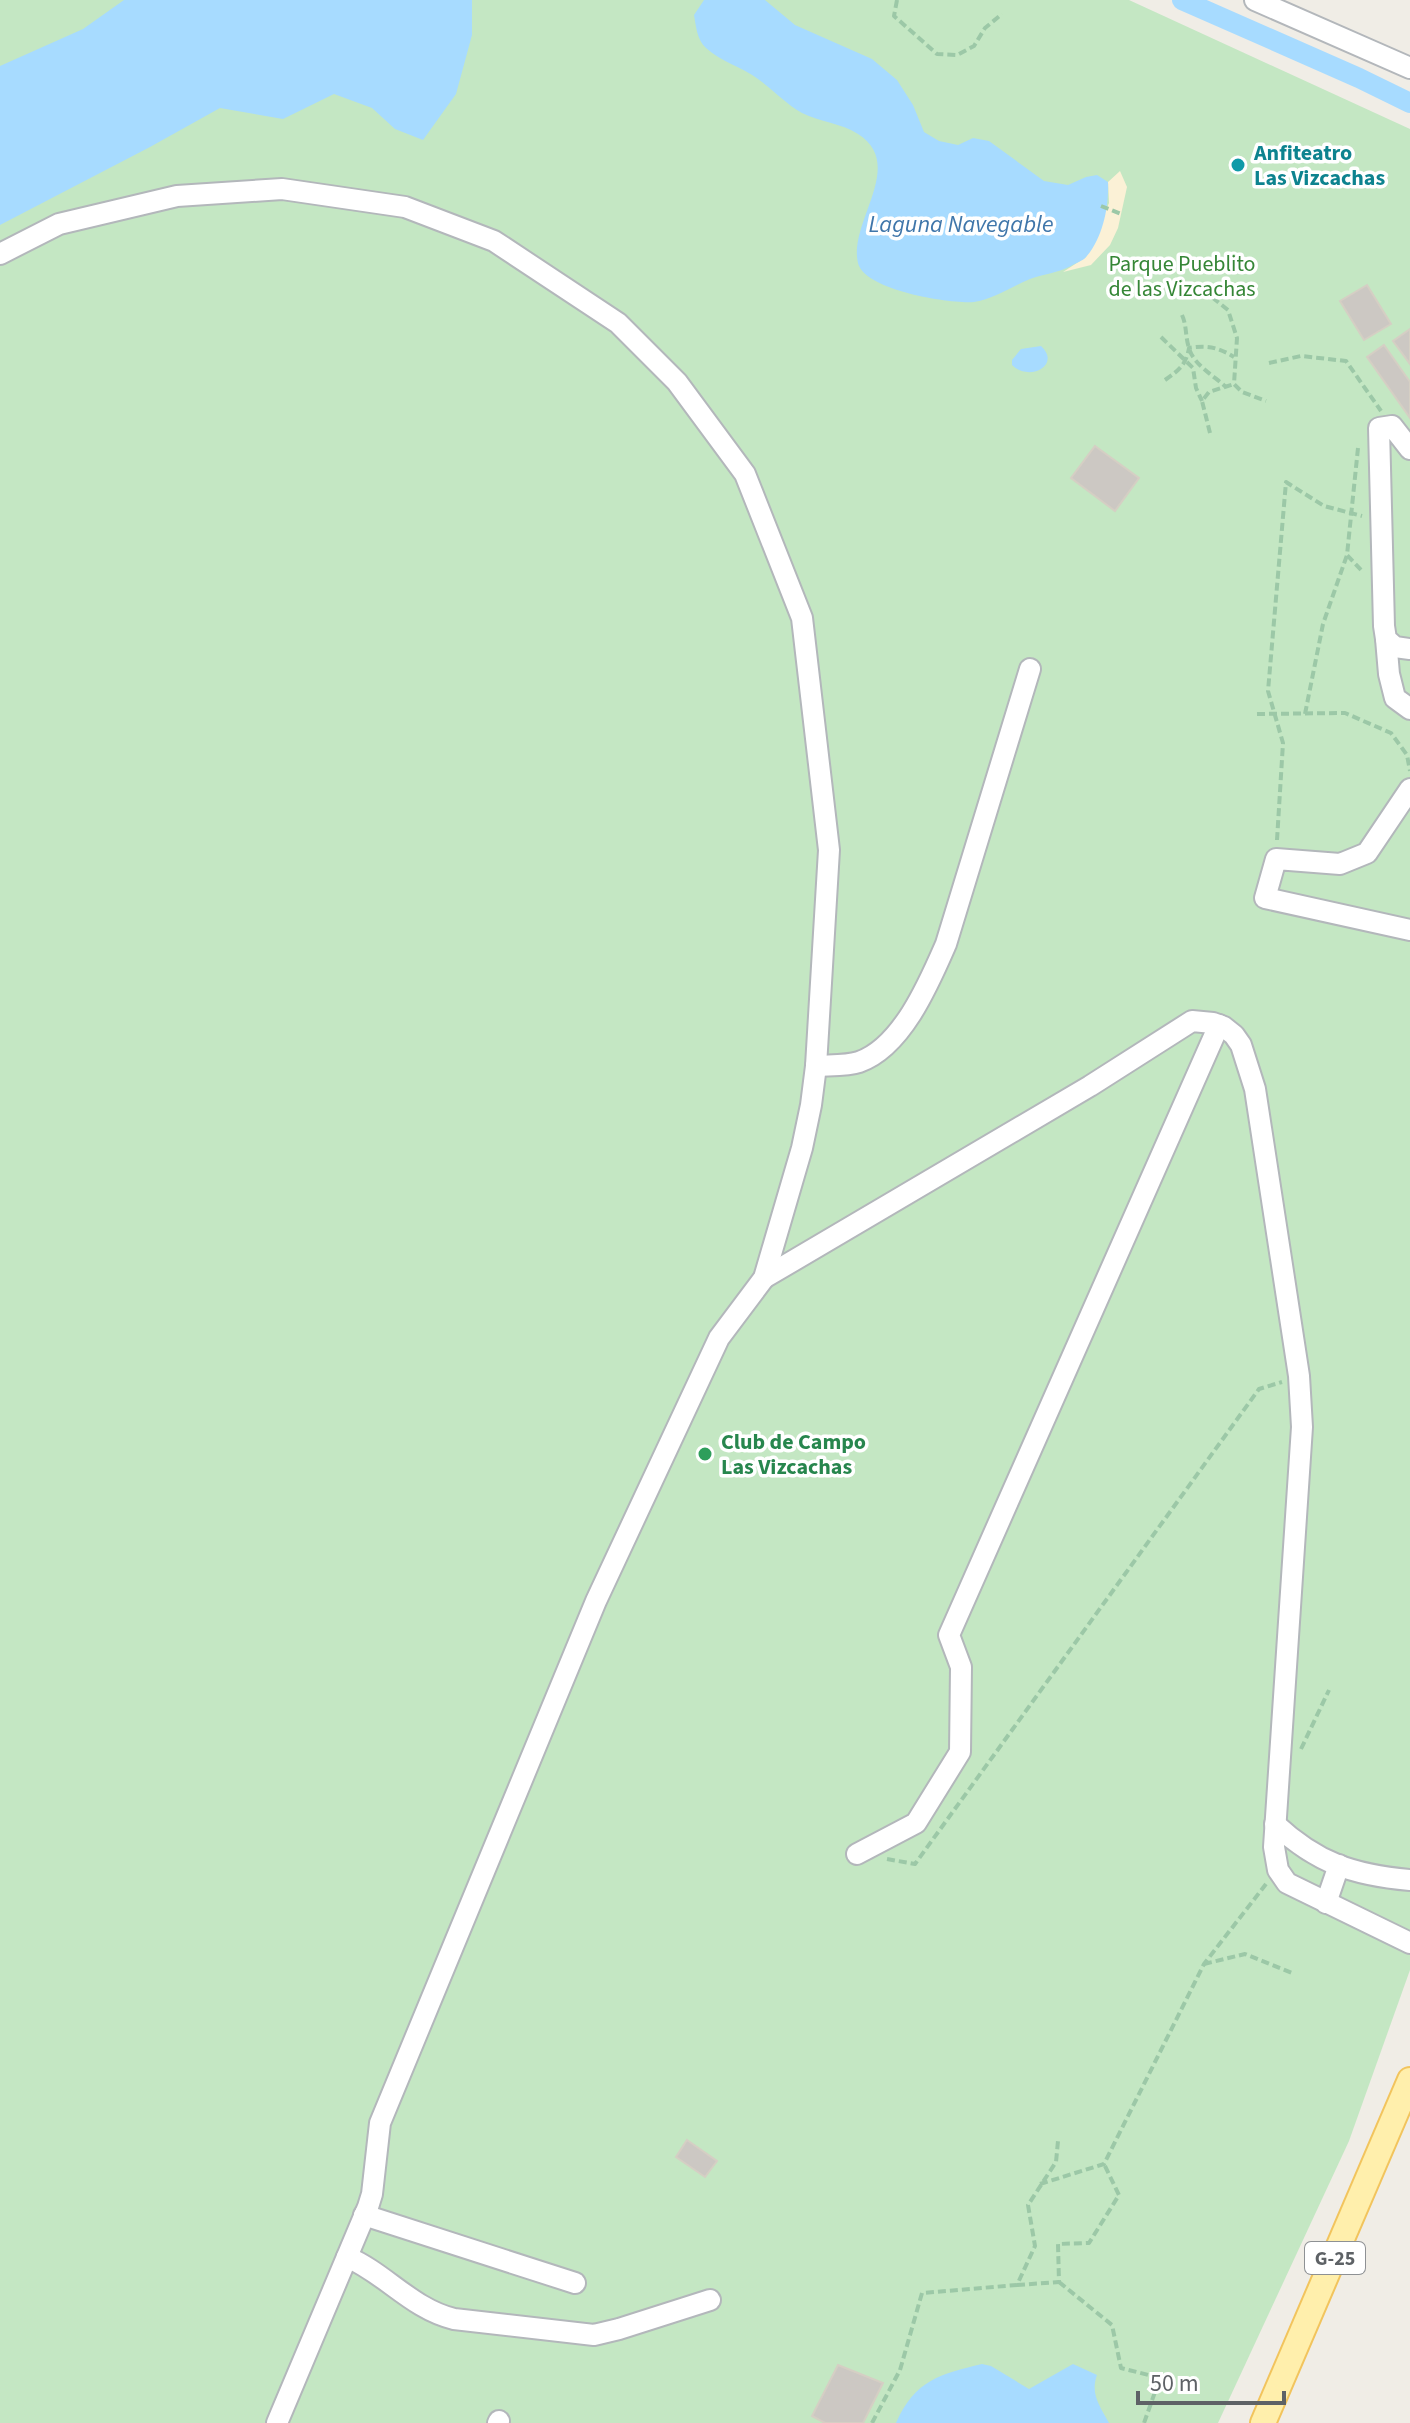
<svg xmlns="http://www.w3.org/2000/svg" width="1410" height="2423" font-family="'Source Sans 3',sans-serif">
	<style>
		.green { fill: #c4e7c3 }
		.sand { fill: #fbf1d6 }
		.water { fill: #a7dbff }
		.lines { fill: none; stroke-linecap: round; stroke-linejoin: round }
		.canal { stroke: #a7dbff; stroke-width: 20 }
		.building { fill: #ccc8c3; stroke: #d5cfc4; stroke-width: 2 }
		.minor-casing { stroke: #b3b7bb; stroke-width: 24 }
		.major-casing { stroke: #f2c45d; stroke-width: 28 }
		.path { stroke: #9cc8a7; stroke-width: 4; stroke-dasharray: 8 4; stroke-linecap: butt }
		.minor { stroke: #fff; stroke-width: 20 }
		.major { stroke: #ffefac; stroke-width: 24 }
		.culture-dot { fill: #0f9aa8; stroke: #fff; stroke-width: 3 }
		.leisure-dot { fill: #2e9e5b; stroke: #fff; stroke-width: 3 }
		.labels { text-anchor: middle; stroke-width: 7; stroke-linejoin: round; paint-order: stroke }
		.shield { fill: #fff; stroke: #8e9194; stroke-width: 2 }
		.shield-label { font-size: 20px; font-weight: bold; fill: #5e6266 }
		.culture-label { font-size: 22px; font-weight: bold; fill: #0d838f; stroke: #fff; text-anchor: start }
		.park-label { font-size: 22px; fill: #358636; stroke: #fff }
		.leisure-label { font-size: 22px; font-weight: bold; fill: #27864d; stroke: #fff; text-anchor: start }
		.water-label { font-size: 24px; font-style: italic; fill: #3f76aa; stroke: #fff }
	</style>
	<rect width="100%" height="100%" fill="#f0ede6"/>
	<path class="green" d="M0,0H1129L1410,129V1970L1349,2141L1218,2423H0Z"/>
	<path class="sand" d="M1120,171L1127,187L1118,228L1110,245L1091,265L1063,272L1086,257L1109,203L1108,182Z"/>
	<g class="water">
		<path d="M124,0H472V35L456,94L423,140L395,129L372,108L334,94L283,119L220,108L150,147L0,225V66L83,29Z"/>
		<path d="M704,0H765L795,25L872,59L897,80L913,105L924,132L939,141L958,145L973,138L989,141L1044,181L1068,185L1086,177L1097,175L1108,182C1109,206 1103,238 1086,257C1083,261 1075,263 1071,266C1058,273 1044,274 1030,279C1013,286 992,300 974,302C949,304 864,290 858,263C848,222 907,165 858,134C841,123 820,122 802,113C786,104 773,90 758,79C742,67 721,62 706,48C697,40 696,26 694,15Z"/>
		<path d="M1041,346C1062,366 1028,382 1012,365V360L1021,349Z"/>
		<path d="M982,2364L991,2366L1029,2389L1073,2364L1097,2375C1090,2394 1100,2406 1109,2423H896C915,2380 940,2374 982,2364Z"/>
	</g>
	<g class="lines">
		<path class="canal" d="M1182,0L1359,78L1410,103"/>
	</g>
	<g class="building">
		<path d="M1367,285L1391,324L1364,340L1340,301Z"/>
		<path d="M1410,329V364L1393,341Z"/>
		<path d="M1384,345L1410,382V418L1367,357Z"/>
		<path d="M1095,446L1139,478L1115,511L1071,478Z"/>
		<path d="M687,2140L717,2161L705,2177L676,2157Z"/>
		<path d="M838,2365L883,2383L863,2423H825L812,2416Z"/>
	</g>
	<g class="lines">
		<defs>
			<g id="minor">
				<path d="M1255,0L1410,68"/>
				<path d="M0,254L59,224L177,196L282,189L405,207L494,241L618,323L677,382L745,474L802,618L829,850L816,1066L811,1105L802,1148L764,1278L719,1338L596,1601L380,2123L372,2194L368,2207L277,2423"/>
				<path d="M1410,449L1392,426L1379,428L1384,626L1386,639L1395,647L1410,649"/>
				<path d="M1386,639L1389,674L1395,698L1410,709"/>
				<path d="M1410,789L1367,853L1340,864L1276,859L1265,898L1410,930"/>
				<path d="M816,1066C829,1065 847,1066 859,1062C902,1047 929,983 946,944L1030,669"/>
				<path d="M764,1278L1090,1086L1192,1021L1213,1023L1224,1027L1234,1035L1241,1045L1255,1089L1299,1376L1302,1427L1274,1847L1278,1870L1287,1883L1410,1943"/>
				<path d="M1275,1824C1317,1863 1353,1875 1410,1880"/>
				<path d="M857,1854L916,1823L960,1752L961,1667L949,1635L1219,1025"/>
				<path d="M1326,1903L1339,1865"/>
				<path d="M364,2215L575,2283"/>
				<path d="M347,2257C385,2273 412,2309 454,2319L594,2335L619,2329L710,2300"/>
				<path d="M498,2423L499,2421"/>
			</g>
			<path id="major" d="M1263,2423L1410,2080"/>
		</defs>
		<use href="#minor" class="minor-casing"/>
		<use href="#major" class="major-casing"/>
		<g class="path">
			<path d="M897,0L894,16L937,54L957,55L974,46L985,28L1002,14"/>
			<path d="M1101,206L1121,214"/>
			<path d="M1203,290L1228,310L1237,338L1234,384L1242,392L1266,401"/>
			<path d="M1182,315C1187,326 1185,336 1189,348C1193,364 1214,376 1226,387"/>
			<path d="M1161,337L1193,368L1196,388L1202,401"/>
			<path d="M1269,363L1301,356L1346,361L1381,411"/>
			<path d="M1165,380C1179,370 1186,365 1189,348C1207,345 1218,347 1234,357"/>
			<path d="M1210,433L1202,401L1209,392L1234,384"/>
			<path d="M1358,448L1347,555L1363,572"/>
			<path d="M1257,714L1345,713L1391,733L1407,755L1410,771"/>
			<path d="M1305,714L1323,624L1347,555"/>
			<path d="M1277,840L1283,743L1268,691L1286,482L1324,506L1362,516"/>
			<path d="M1301,1749L1329,1690"/>
			<path d="M887,1859L915,1864L1259,1389L1282,1382"/>
			<path d="M1204,1964L1245,1954L1292,1973"/>
			<path d="M1040,2184L1104,2164L1204,1964L1266,1884"/>
			<path d="M1059,2282L1112,2325L1121,2368L1160,2378L1144,2423"/>
			<path d="M1017,2285L1059,2282L1058,2244L1089,2243L1119,2195L1104,2164"/>
			<path d="M872,2423L900,2370L922,2293L1017,2285L1035,2246L1028,2205L1056,2162L1058,2141"/>
		</g>
		<use href="#minor" class="minor"/>
		<use href="#major" class="major"/>
	</g>
	<circle class="culture-dot" cx="1238" cy="165" r="8"/>
	<circle class="leisure-dot" cx="705" cy="1454" r="8"/>
	<g class="labels">
		<rect class="shield" x="1305" y="2242" width="60" height="32" rx="6"/>
		<g class="shield-label">
			<text x="1335" y="2265">G-25</text>
		</g>
		<g class="culture-label">
			<text x="1254" y="160">Anfiteatro<tspan x="1254" dy="25">Las Vizcachas</tspan></text>
		</g>
		<g class="park-label">
			<text x="1182" y="271">Parque Pueblito<tspan x="1182" dy="25">de las Vizcachas</tspan></text>
		</g>
		<g class="leisure-label">
			<text x="721" y="1449">Club de Campo<tspan x="721" dy="25">Las Vizcachas</tspan></text>
		</g>
		<g class="water-label">
			<text x="961" y="232">Laguna Navegable</text>
		</g>
	</g>
	<path d="M1138 2391v12h146v-12" fill="none" stroke="#5e6266" stroke-width="4"/>
	<text x="1150" y="2391" font-size="24" fill="#5e6266" stroke="#ffffff" stroke-width="6" paint-order="stroke">50 m</text>
</svg>
